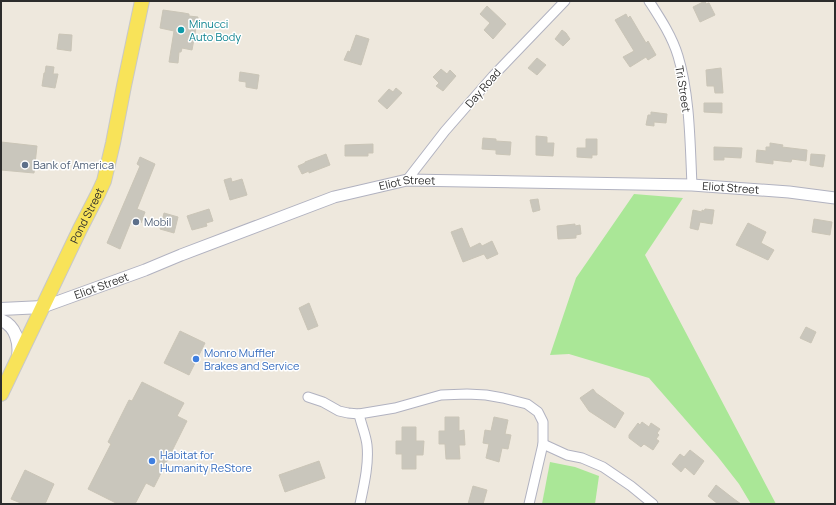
<svg xmlns="http://www.w3.org/2000/svg" width="836" height="505" font-family="Manrope,sans-serif">
	<style>
		.green { fill: #aae797 }
		.building { fill: #c9c6bc; stroke: #cac5b7 }
		.lines { fill: none; stroke-linecap: round; stroke-linejoin: round }
		.minor-casing { stroke: #b1b2c0; stroke-width: 11 }
		.tertiary-casing { stroke: #b1b2c0; stroke-width: 13 }
		.secondary-casing { stroke: #b1b2c0; stroke-width: 14 }
		.primary-casing { stroke: #c8c8c8; stroke-width: 16 }
		.minor { stroke: #fff; stroke-width: 9 }
		.tertiary { stroke: #fff; stroke-width: 11 }
		.secondary { stroke: #fff; stroke-width: 12 }
		.primary { stroke: #f8e359; stroke-width: 14 }
		.culture-dot { fill: #0f9aa8; stroke: #fff; stroke-width: 1.5 }
		.service-dot { fill: #5c6f8a; stroke: #fff; stroke-width: 1.5 }
		.shop-dot { fill: #3f7fe0; stroke: #fff; stroke-width: 1.5 }
		.labels { text-anchor: middle; stroke-width: 3; stroke-linejoin: round; paint-order: stroke }
		.culture-label { font-size: 11px; fill: #0d838f; stroke: #fff; text-anchor: start }
		.street-label { font-size: 11px; fill: #2c2c2c; stroke: #fff }
		.service-label { font-size: 11px; fill: #4e5e75; stroke: #fff; text-anchor: start }
		.shop-label { font-size: 11px; fill: #366cbe; stroke: #fff; text-anchor: start }
	</style>
	<rect width="100%" height="100%" fill="#eee8dd"/>
	<g class="green">
		<path d="M634,194L683,198L645,255L776,504H751L739,484L718,457L649,378L569,354L550,355L576,278Z"/>
		<path d="M550,462L575,467L599,476L595,504H542Z"/>
	</g>
	<g class="building">
		<path d="M705,1L706,4L709,3L715,15L700,22L693,7Z"/>
		<path d="M487,6L506,24L493,39L484,30L490,23L480,14Z"/>
		<path d="M163,10L184,13L189,14V16L198,17L192,50L182,48L181,52H179L178,63L169,62L174,31L160,28Z"/>
		<path d="M626,14L628,18L630,16L646,43L648,41L656,55L648,60L646,57L630,67L623,57L634,51L615,20Z"/>
		<path d="M562,30L566,33L570,39L563,46L555,39Z"/>
		<path d="M59,34L72,35L71,51L57,49Z"/>
		<path d="M356,35L369,39L361,65L344,60L348,51L350,52Z"/>
		<path d="M537,58L546,65L537,75L528,68Z"/>
		<path d="M46,66L54,67L53,74H58L55,88L42,86L44,73H45Z"/>
		<path d="M721,68L723,93H715L714,86H707L706,70Z"/>
		<path d="M441,69L447,74L450,70L456,76L443,91L436,86L439,83L433,77Z"/>
		<path d="M240,72L259,75L257,89L246,87V82L239,81Z"/>
		<path d="M396,88L402,93L387,109L378,101L389,89L393,92Z"/>
		<path d="M704,103H722V113L704,112Z"/>
		<path d="M651,112L667,114L666,123L654,122V126L646,125L648,115H651Z"/>
		<path d="M536,136L547,137V143H554L553,156L536,155Z"/>
		<path d="M483,138L496,139V141L511,142L510,155L496,154V150L482,149Z"/>
		<path d="M586,139H597V155H592V158L577,157V148H586Z"/>
		<path d="M1,142L37,146L34,173L1,170Z"/>
		<path d="M770,143L783,145L782,147L807,150L806,161L792,159L791,162L773,160V164L756,162L757,150L766,151V147H770Z"/>
		<path d="M373,144V153H368V156H345V145Z"/>
		<path d="M714,147L742,148L741,158L724,157V160H714Z"/>
		<path d="M326,154L330,165L309,173V171L302,174L298,166L305,163V162Z"/>
		<path d="M811,154L825,155L823,167L810,165Z"/>
		<path d="M140,157L155,164L137,209L145,212L141,223L132,219L120,249L107,243L140,166L137,164Z"/>
		<path d="M231,178L232,182L242,179L247,195L230,200L224,180Z"/>
		<path d="M538,199L540,210L533,212L530,200Z"/>
		<path d="M209,209L213,221L206,223L207,226L192,230L187,216Z"/>
		<path d="M705,209L714,210L712,224L700,222L698,230L690,228L693,210L702,212V210L704,211Z"/>
		<path d="M164,213L178,217L174,233L160,229Z"/>
		<path d="M814,219L832,222L830,235L812,232Z"/>
		<path d="M748,223L766,232L761,243L774,250L768,260L736,245Z"/>
		<path d="M575,224V226L580,225L581,234L576,235V238L558,239L557,226Z"/>
		<path d="M462,228L470,248L480,243L482,246L492,241L498,254L487,259L484,254L463,262L451,232Z"/>
		<path d="M309,303L318,326L308,330L299,308Z"/>
		<path d="M806,327L816,332L811,343L800,338Z"/>
		<path d="M180,331L205,343L189,375L164,363Z"/>
		<path d="M142,382L184,403L177,416L187,421L154,487L146,483L135,504H118L88,489L111,444L108,442L129,400L132,401Z"/>
		<path d="M593,389L596,393L624,413L615,428L589,411L580,398Z"/>
		<path d="M445,417H459V431L464,430L465,445H459L460,459H446L445,444H439V431H445Z"/>
		<path d="M494,417L508,420L505,434L511,435L508,449L502,448L499,462L486,458L489,444L483,443L485,430L491,431Z"/>
		<path d="M642,422L649,427L651,423L660,429L657,433L659,435L656,439L659,441L653,450L644,444L641,447L629,438V435L638,423L640,425Z"/>
		<path d="M402,427H416V441H424L423,455H416V469H402V454H396V441H402Z"/>
		<path d="M690,450L704,461L694,475L685,467L681,472L672,464L680,454L684,457Z"/>
		<path d="M319,461L325,478L285,492L279,475Z"/>
		<path d="M25,470L54,484L45,504H23L11,499Z"/>
		<path d="M716,485L734,499L741,504H718L708,496Z"/>
		<path d="M473,486L487,490L483,504H468Z"/>
	</g>
	<g class="lines">
		<defs>
			<g id="minor">
				<path d="M649,1C660,18 672,36 678,56C690,95 690,144 692,185"/>
				<path d="M407,180L445,131L493,76L565,1"/>
				<path d="M308,397L323,402L339,411L348,413L359,414L395,408L441,395L467,394L486,395L503,398L527,404L538,412L543,422V444L529,504"/>
				<path d="M359,414C361,424 366,435 367,445C369,464 364,485 360,504"/>
				<path d="M543,444L567,455L582,458L603,467L631,486L653,504"/>
			</g>
			<g id="tertiary">
				<path id="s1" d="M43,307L145,270L181,255L334,197L407,180L692,185L789,192L835,198"/>
			</g>
			<g id="secondary">
				<path d="M1,309L43,307"/>
				<path d="M1,320C16,326 20,343 18,357"/>
			</g>
			<g id="primary">
				<path id="s2" d="M1,394L80,229L98,194L104,181L113,143L124,86L142,1"/>
			</g>
		</defs>
		<use href="#minor" class="minor-casing"/>
		<use href="#tertiary" class="tertiary-casing"/>
		<use href="#secondary" class="secondary-casing"/>
		<use href="#primary" class="primary-casing"/>
		<use href="#minor" class="minor"/>
		<use href="#tertiary" class="tertiary"/>
		<use href="#secondary" class="secondary"/>
		<use href="#primary" class="primary"/>
	</g>
	<circle class="culture-dot" cx="181" cy="30" r="4"/>
	<g class="service-dot">
		<circle cx="25" cy="165" r="4"/>
		<circle cx="136" cy="222" r="4"/>
	</g>
	<g class="shop-dot">
		<circle cx="196" cy="359" r="4"/>
		<circle cx="152" cy="461" r="4"/>
	</g>
	<g class="labels">
		<g class="culture-label">
			<text x="189" y="28">Minucci<tspan x="189" dy="13">Auto Body</tspan></text>
		</g>
		<g class="street-label">
			<text transform="translate(483 88) rotate(-49)" y="4">Day Road</text>
			<text transform="translate(683 89) rotate(81)" y="4">Tri Street</text>
			<text dy="4" stroke="none"><textPath href="#s1" startOffset="386">Eliot Street</textPath></text>
			<text dy="4" stroke="none"><textPath href="#s1" startOffset="710">Eliot Street</textPath></text>
			<text dy="4" stroke="none"><textPath href="#s2" startOffset="198">Pond Street</textPath></text>
			<text dy="4" stroke="none"><textPath href="#s1" startOffset="62">Eliot Street</textPath></text>
		</g>
		<g class="service-label">
			<text x="33" y="169">Bank of America</text>
			<text x="144" y="226">Mobil</text>
		</g>
		<g class="shop-label">
			<text x="204" y="357">Monro Muffler<tspan x="204" dy="13">Brakes and Service</tspan></text>
			<text x="160" y="459">Habitat for<tspan x="160" dy="13">Humanity ReStore</tspan></text>
		</g>
	</g>
	<rect width="836" height="505" fill="none" stroke="#2c2c2c" stroke-width="4"/>
</svg>
